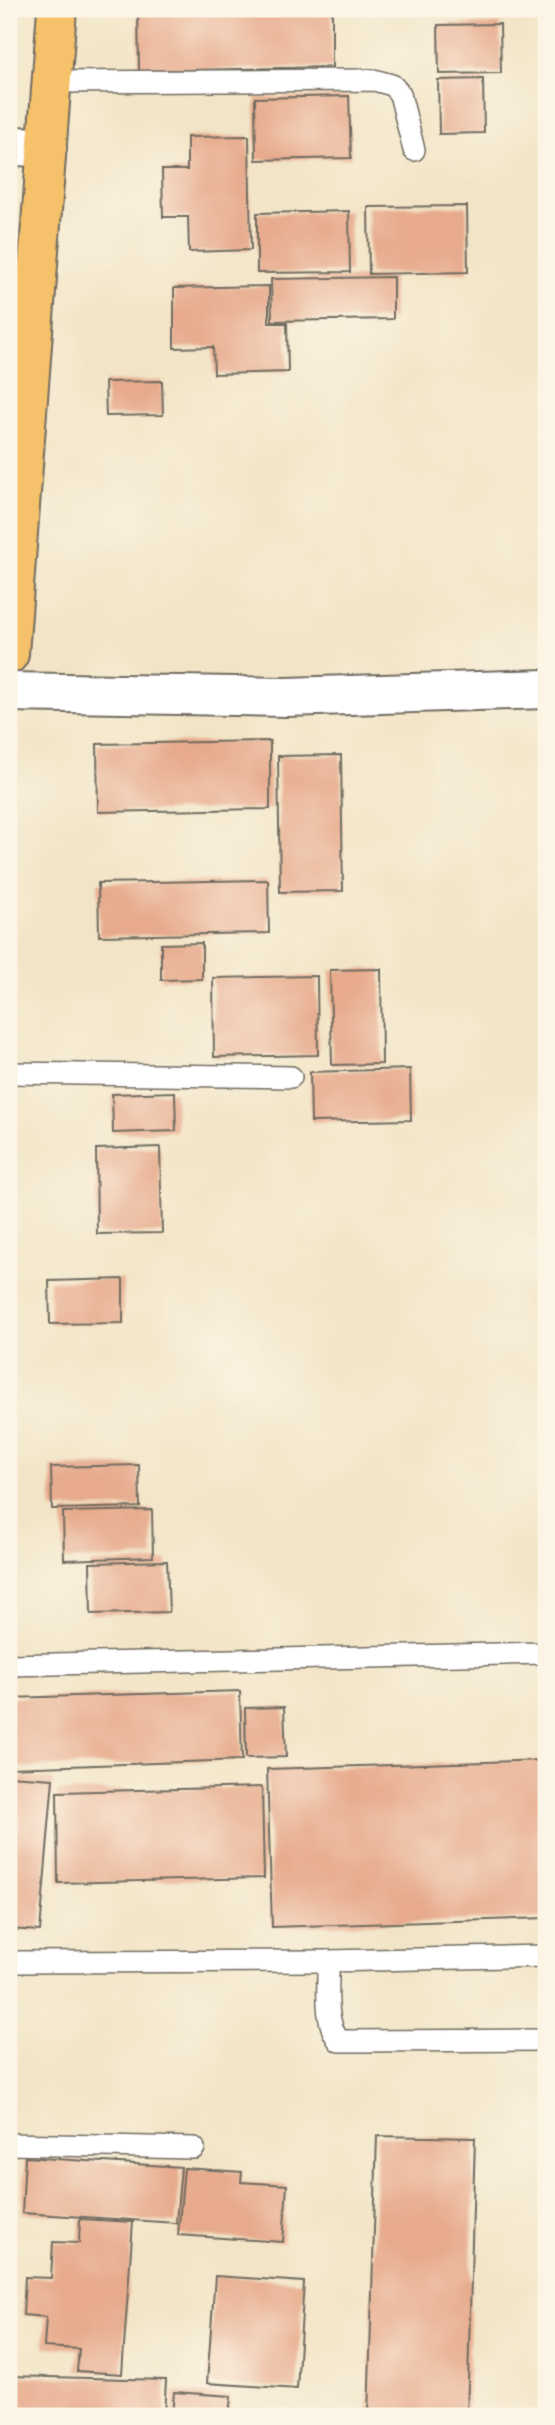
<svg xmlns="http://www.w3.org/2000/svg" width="555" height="2425" font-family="Cardo,serif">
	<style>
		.building { fill: #e7aa8c }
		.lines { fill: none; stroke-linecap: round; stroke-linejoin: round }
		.lane-casing { stroke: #716c61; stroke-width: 24 }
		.street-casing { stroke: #716c61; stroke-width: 42 }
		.highway-casing { stroke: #716c61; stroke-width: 42 }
		.lane { stroke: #fff; stroke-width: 21 }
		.street { stroke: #fff; stroke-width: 38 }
		.highway { stroke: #f5c16b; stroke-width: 38 }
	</style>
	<rect width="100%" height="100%" fill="#fcf5e5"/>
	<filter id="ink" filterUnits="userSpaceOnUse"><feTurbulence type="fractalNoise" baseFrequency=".0143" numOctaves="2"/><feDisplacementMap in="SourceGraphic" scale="14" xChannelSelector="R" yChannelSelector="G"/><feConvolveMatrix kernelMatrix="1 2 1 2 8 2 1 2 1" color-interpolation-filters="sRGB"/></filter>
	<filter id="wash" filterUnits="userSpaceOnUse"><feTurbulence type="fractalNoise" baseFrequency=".00686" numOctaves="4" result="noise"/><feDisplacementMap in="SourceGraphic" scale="28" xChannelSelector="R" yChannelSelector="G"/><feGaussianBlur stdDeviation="1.57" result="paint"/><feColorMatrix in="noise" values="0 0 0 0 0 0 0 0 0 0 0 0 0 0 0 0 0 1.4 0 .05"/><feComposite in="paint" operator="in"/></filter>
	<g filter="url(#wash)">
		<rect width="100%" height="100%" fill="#f2e4c6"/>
		<g id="blocks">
			<g class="building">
				<path d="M138,9H332V67L139,71Z"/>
				<path d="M500,24L501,73L439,74L438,25Z"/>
				<path d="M483,79L484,133L439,134L438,80Z"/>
				<path d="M349,96L351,158L256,160L255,98Z"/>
				<path d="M249,136L251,250L189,252L188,217H163L162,170H187V137Z"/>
				<path d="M467,206L468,272L369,274L368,207Z"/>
				<path d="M349,211L350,272L257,273V213Z"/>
				<path d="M393,277V319L272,321L271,279Z"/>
				<path d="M269,286V323H287L288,372L214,374L213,347L174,348V288Z"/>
				<path d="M162,381L163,415L106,416L105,382Z"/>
				<path d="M270,741V809L98,812L97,744Z"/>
				<path d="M341,755L343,891L280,892L278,756Z"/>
				<path d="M268,880L269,933L99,936L98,883Z"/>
				<path d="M202,943V979L161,980V944Z"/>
				<path d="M381,969L382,1064L332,1065L330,970Z"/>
				<path d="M317,976L318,1055L214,1057L213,978Z"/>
				<path d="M410,1069L411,1120L311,1122L310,1072Z"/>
				<path d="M175,1092L176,1131L113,1133L112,1094Z"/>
				<path d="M160,1147L162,1233L97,1234L96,1149Z"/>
				<path d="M123,1279V1323L50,1324L49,1281Z"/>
				<path d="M139,1465L140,1507L52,1509L51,1467Z"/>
				<path d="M152,1510L153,1557L64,1560L63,1512Z"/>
				<path d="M167,1561L169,1612L91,1614L90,1563Z"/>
				<path d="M240,1691L242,1760L9,1768V1698Z"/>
				<path d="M284,1707L286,1757L246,1758L245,1708Z"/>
				<path d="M546,1760V1918L272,1927L267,1769Z"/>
				<path d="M9,1776L53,1779L40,1931L9,1929Z"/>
				<path d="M262,1787L264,1878L58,1883L57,1792Z"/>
				<path d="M377,2136L475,2138L467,2416H368Z"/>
				<path d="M25,2157L181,2167L176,2223L22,2213Z"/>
				<path d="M184,2168L242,2172L241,2182L287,2185L283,2242L178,2235Z"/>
				<path d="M80,2219L133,2222L122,2374L77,2371L79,2349L44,2347L46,2317L23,2315L25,2277L51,2278L53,2242L79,2243Z"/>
				<path d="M215,2276L304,2282L297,2389L207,2383Z"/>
				<path d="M10,2376L166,2380L164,2416H9Z"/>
				<path d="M174,2392L231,2396L229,2416H172Z"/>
			</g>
		</g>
	</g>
	<g filter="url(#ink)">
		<use href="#blocks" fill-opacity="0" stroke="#716c61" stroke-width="2"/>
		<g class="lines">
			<defs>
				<g id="lane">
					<path d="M52,82L374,80L392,85L400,94L414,150"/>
					<path d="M9,1073L291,1077"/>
					<path d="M9,1665L546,1653"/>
					<path d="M328,1961C329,1986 323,2020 339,2041L546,2040"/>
					<path d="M9,1962L328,1961L546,1956"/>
					<path d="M9,2144L194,2148"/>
				</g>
				<g id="street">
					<path d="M9,146L47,147"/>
					<path d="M9,692L286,697L546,689"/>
				</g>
				<path id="highway" d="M9,654L57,9"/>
			</defs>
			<use href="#lane" class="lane-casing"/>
			<use href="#street" class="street-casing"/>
			<use href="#highway" class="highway-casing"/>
			<use href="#lane" class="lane"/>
			<use href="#street" class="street"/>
			<use href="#highway" class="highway"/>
		</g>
	</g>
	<rect width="555" height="2425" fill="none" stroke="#fcf5e5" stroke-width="35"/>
</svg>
